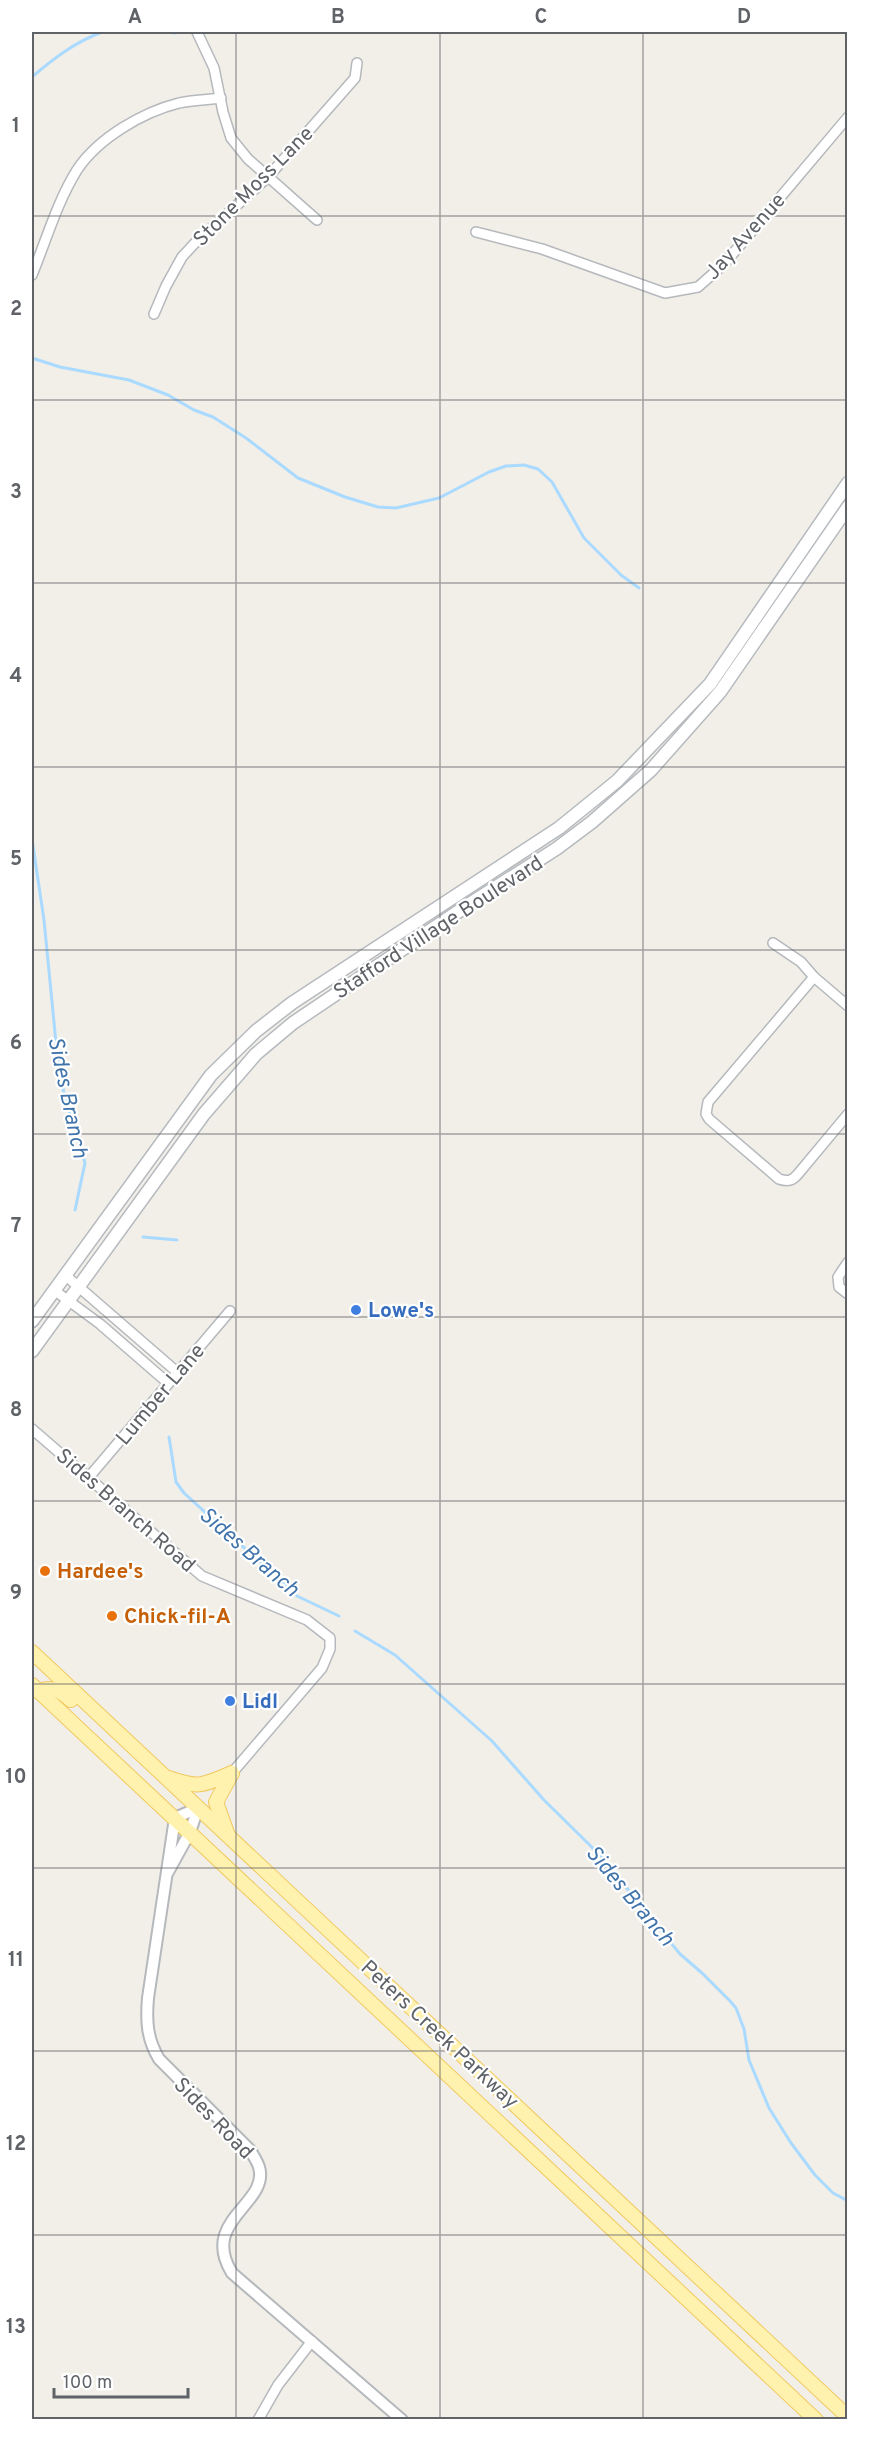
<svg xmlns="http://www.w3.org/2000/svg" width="879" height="2451" font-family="Overpass,sans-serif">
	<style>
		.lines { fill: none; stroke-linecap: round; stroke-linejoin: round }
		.stream { stroke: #aadaff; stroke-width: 3 }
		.minor-casing { stroke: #b5b8bc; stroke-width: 12 }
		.tertiary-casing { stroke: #b5b8bc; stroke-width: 14 }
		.secondary-casing { stroke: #b6babf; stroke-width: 15 }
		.primary-casing { stroke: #f2c960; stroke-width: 16 }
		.minor { stroke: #fff; stroke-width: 9 }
		.tertiary { stroke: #fff; stroke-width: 10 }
		.secondary { stroke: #fff; stroke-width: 12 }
		.primary { stroke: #fff2af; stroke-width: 14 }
		.grid { fill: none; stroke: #5f6368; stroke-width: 1.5; stroke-opacity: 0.55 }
		.shop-dot { fill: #3f7fe0; stroke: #fff; stroke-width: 2 }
		.food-dot { fill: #e8710a; stroke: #fff; stroke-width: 2 }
		.labels { text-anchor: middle; stroke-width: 4.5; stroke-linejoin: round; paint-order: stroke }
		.street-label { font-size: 21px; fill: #5f6368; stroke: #fff }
		.shop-label { font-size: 21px; font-weight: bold; fill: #366cbe; stroke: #fff; text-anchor: start }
		.food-label { font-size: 21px; font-weight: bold; fill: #c56008; stroke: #fff; text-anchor: start }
		.water-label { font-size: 22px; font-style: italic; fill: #4174aa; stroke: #fff }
		.neatline { fill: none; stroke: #5f6368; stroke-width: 2 }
		.grid-label { font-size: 20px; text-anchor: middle; font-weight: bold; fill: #5f6368 }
	</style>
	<rect width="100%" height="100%" fill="#f1efe8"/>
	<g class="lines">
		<g class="stream">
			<path d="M167,32L175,33L179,32"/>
			<path d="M32,77C53,59 75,42 102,32"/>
			<path d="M32,358L60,367L129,380L168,395L194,410L213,417L246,438L298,478L345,497L378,507L396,508L439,498L489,472L506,466L524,465L538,469L552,482L584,538L621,575L639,588"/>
			<path d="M32,839L44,920L57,1053L64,1094L85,1163L75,1210"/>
			<path d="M143,1237L177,1240"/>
			<path d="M169,1437L176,1482L184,1493L297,1596L339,1616"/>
			<path d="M355,1631L395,1655L492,1741L544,1800L611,1866L634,1898L680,1954L702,1973L730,2001L736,2008L744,2029L749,2060L769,2108L791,2143L815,2175L833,2193L848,2201"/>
		</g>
		<defs>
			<g id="minor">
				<path d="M197,32L214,68L223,112L231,138L248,159L317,220"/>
				<path d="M476,232L542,249L665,293L698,287L725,263L848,117"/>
				<path d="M32,275C46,241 57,202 77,170C98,138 143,112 179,103C193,100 207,100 221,98"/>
				<path d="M154,314L166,286L182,257L194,244L268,177L355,78L357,63"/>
				<path d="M773,943L801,962L814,977"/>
				<path d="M848,1006L814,977L708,1102L706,1114L709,1119L779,1179C788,1182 792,1181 798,1174L848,1114"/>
				<path d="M848,1262L838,1277L839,1287L848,1294"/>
				<path d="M65,1275L177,1372"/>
				<path d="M54,1290L100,1324L168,1383"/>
				<path d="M32,1429L202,1576L307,1620L330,1638V1649L322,1668L232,1773"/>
				<path d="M89,1477L230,1311"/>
				<path d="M258,2420L278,2385L312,2341"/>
			</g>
			<g id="tertiary">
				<path d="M198,1808L175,1818L148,1998C146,2021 147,2039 159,2059L250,2150C253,2155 257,2161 259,2167C270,2204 199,2220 232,2273L402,2420"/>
				<path d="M168,1872L190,1832L198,1808"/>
			</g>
			<g id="secondary">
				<path d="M32,1321L211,1075L256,1031L292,1003L559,828L617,781L710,684L848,483"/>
				<path d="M32,1351L204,1114L256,1054L293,1023L471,903L556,849L592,822L651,770L720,692L848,507"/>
			</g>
			<g id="primary">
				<path d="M32,1652L848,2417"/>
				<path d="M32,1685L816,2420"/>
				<path d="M38,1691C54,1686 59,1690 71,1700"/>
				<path d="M169,1778C200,1789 203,1785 232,1773"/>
				<path d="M227,1833L216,1802L232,1773"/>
			</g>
		</defs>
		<use href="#minor" class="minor-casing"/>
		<use href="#tertiary" class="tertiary-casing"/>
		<use href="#secondary" class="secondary-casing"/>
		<use href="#primary" class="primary-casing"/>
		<use href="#minor" class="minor"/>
		<use href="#tertiary" class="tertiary"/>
		<use href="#secondary" class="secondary"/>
		<use href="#primary" class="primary"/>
	</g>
	<path class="grid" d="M236,32V2420M440,32V2420M643,32V2420M32,216H848M32,400H848M32,583H848M32,767H848M32,950H848M32,1134H848M32,1317H848M32,1501H848M32,1684H848M32,1868H848M32,2051H848M32,2235H848"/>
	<g class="shop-dot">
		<circle cx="356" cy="1310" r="6"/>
		<circle cx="230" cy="1701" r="6"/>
	</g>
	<g class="food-dot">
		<circle cx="45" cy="1571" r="6"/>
		<circle cx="112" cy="1616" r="6"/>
	</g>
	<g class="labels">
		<g class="street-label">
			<text transform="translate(253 186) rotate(-45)" y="7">Stone Moss Lane</text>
			<text transform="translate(745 236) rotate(-48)" y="7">Jay Avenue</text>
			<text transform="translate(438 927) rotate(-33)" y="7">Stafford Village Boulevard</text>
			<text transform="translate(160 1394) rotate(-50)" y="7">Lumber Lane</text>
			<text transform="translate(126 1510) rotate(41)" y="7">Sides Branch Road</text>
			<text transform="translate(440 2034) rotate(43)" y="7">Peters Creek Parkway</text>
			<text transform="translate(214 2118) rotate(46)" y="7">Sides Road</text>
		</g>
		<g class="shop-label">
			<text x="368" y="1317">Lowe's</text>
			<text x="242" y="1708">Lidl</text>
		</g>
		<g class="food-label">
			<text x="57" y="1578">Hardee's</text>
			<text x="124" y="1623">Chick-fil-A</text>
		</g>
		<g class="water-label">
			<text transform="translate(69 1097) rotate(78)" y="8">Sides Branch</text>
			<text transform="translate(250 1551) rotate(41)" y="8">Sides Branch</text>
			<text transform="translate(631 1895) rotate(50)" y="8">Sides Branch</text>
		</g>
	</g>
	<rect width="879" height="2451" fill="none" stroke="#ffffff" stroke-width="66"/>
	<path d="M54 2388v9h134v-9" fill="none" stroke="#5f6368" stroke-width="3"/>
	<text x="63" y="2388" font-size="18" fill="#5f6368" stroke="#ffffff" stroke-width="4.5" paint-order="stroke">100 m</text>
	<rect x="33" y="33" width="813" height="2385" class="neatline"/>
	<g class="grid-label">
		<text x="135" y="23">A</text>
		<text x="338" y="23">B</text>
		<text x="541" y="23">C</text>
		<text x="744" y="23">D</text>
		<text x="16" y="132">1</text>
		<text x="16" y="315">2</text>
		<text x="16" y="498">3</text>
		<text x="16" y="682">4</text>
		<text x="16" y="865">5</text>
		<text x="16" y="1049">6</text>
		<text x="16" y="1232">7</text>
		<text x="16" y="1416">8</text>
		<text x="16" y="1599">9</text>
		<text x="16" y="1783">10</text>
		<text x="16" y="1966">11</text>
		<text x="16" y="2150">12</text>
		<text x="16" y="2333">13</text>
	</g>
</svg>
